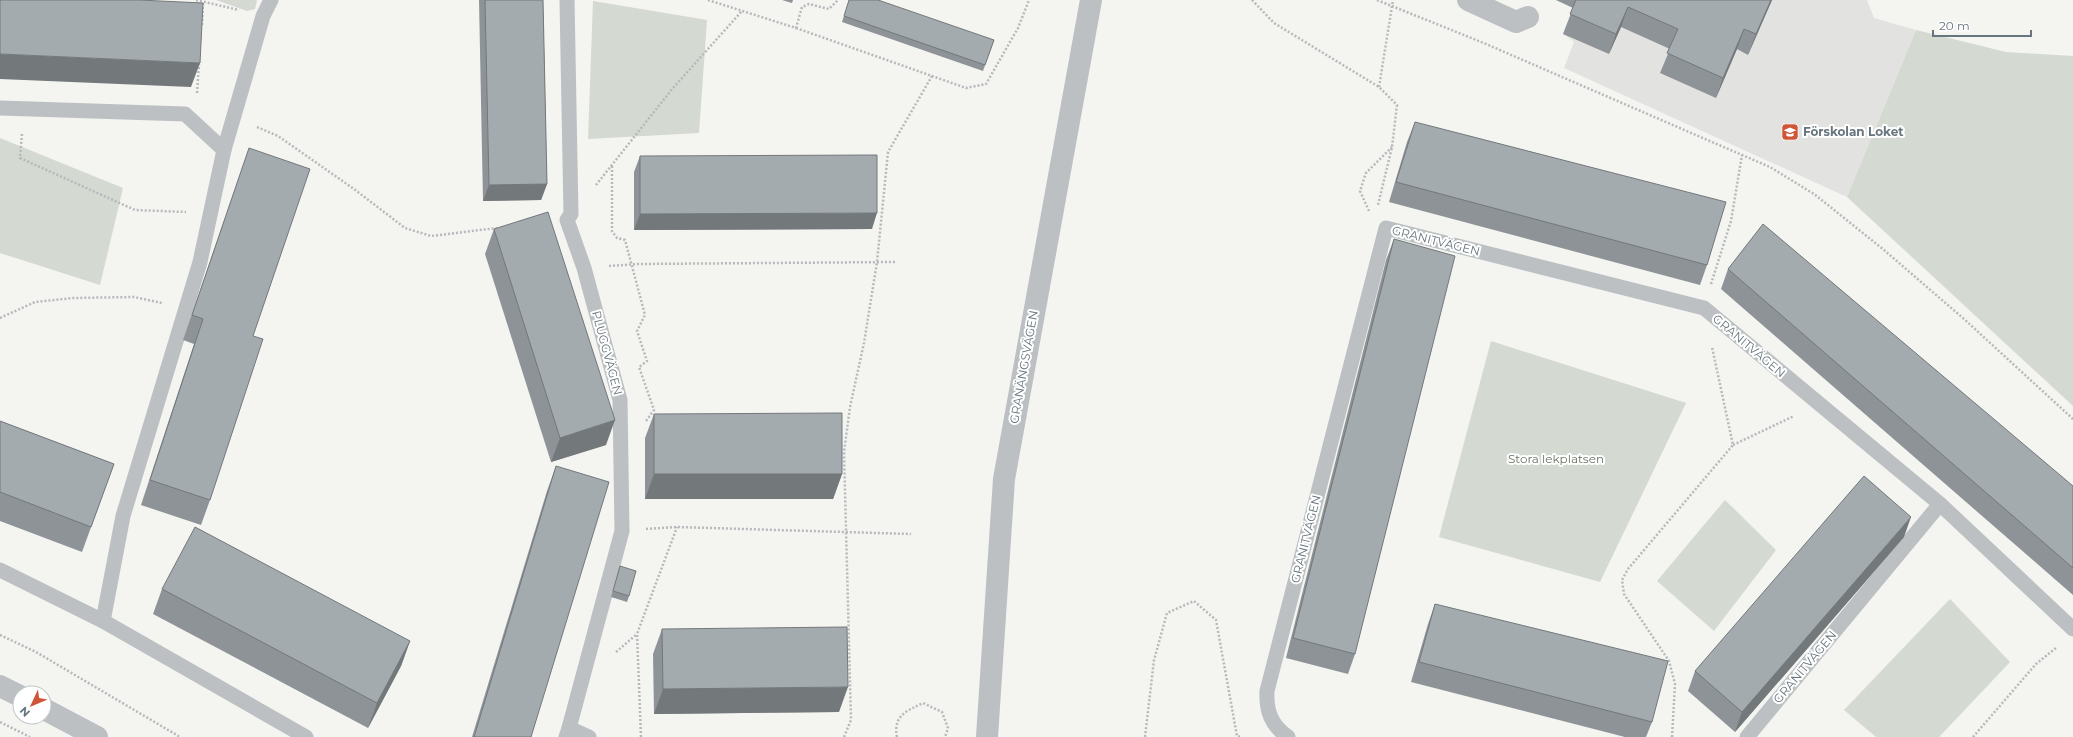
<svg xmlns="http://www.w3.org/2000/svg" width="2073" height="737" font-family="Montserrat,sans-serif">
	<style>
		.built { fill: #e2e3e1 }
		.green { fill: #d4d9d1 }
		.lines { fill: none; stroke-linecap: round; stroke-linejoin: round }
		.path { stroke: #b6b9bb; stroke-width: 2.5; stroke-dasharray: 2 2; stroke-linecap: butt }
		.service { stroke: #bcc0c2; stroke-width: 15 }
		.minor { stroke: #bcc0c2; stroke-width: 22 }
		.tertiary { stroke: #bcc0c2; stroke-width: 22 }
		.wall { fill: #8d9396 }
		.shaded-wall { fill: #73787a }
		.building { fill: #a4abaf; stroke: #73787a }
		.labels { text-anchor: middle; stroke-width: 4; stroke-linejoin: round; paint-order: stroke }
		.poi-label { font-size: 12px; font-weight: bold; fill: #67757e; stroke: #fff; text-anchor: start }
		.street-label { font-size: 12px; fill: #67757e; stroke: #fff }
		.park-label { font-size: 12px; fill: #697665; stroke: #fff }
	</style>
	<rect width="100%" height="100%" fill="#f4f4f1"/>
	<path class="built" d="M1556,0H1867L1874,18L1916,30L1847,197L1564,68L1574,42L1563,34L1574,8Z"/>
	<g class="green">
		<path d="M216,0H257L255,9L247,11Z"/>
		<path d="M593,1L707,20L699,133L588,139Z"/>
		<path d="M1916,30L2006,52L2073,56V406L1847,197Z"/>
		<path d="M0,138L123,188L100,285L0,253Z"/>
		<path d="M1491,341L1686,403L1600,582L1439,537Z"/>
		<path d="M1725,500L1776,550L1714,631L1657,581Z"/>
		<path d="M1950,599L2010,662L1939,737H1876L1844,710Z"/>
	</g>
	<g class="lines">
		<g class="path">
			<path d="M196,0L239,10"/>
			<path d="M708,0L796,28L802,7L809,4L829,9L838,0"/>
			<path d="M1252,0L1274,23L1379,87L1397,105L1392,147L1378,205"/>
			<path d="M1377,0L1486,44L1742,155L1770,167L1814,194L1884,250L1964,319L2073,419"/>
			<path d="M202,25L203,2"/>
			<path d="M796,28L966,88L986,84L1018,28L1029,0"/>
			<path d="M1379,87L1393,0"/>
			<path d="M197,93L199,64"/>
			<path d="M257,127L278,136L354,189L405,228L431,236L497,228"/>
			<path d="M22,134L20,158L135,210L186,212"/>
			<path d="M612,166V231L617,238L625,240L645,315L637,331L647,361L639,367L654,410L646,421"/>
			<path d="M596,185L673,88L742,11"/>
			<path d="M1369,211L1360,191L1366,173L1392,147"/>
			<path d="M609,266L638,264L897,262"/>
			<path d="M1711,284L1731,221L1742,155"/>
			<path d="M0,318L35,302L73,298L134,297L162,303"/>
			<path d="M1733,445L1794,416"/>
			<path d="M646,529L677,527L911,534"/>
			<path d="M0,635L36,652L180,737"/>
			<path d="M616,652L637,634"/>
			<path d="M0,722L30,737"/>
			<path d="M641,737L637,634L677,527"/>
			<path d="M844,737L851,720L844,452L850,407L864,343L877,262L888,152L932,76"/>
			<path d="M897,737C893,716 906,711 923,703L942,712L948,728L945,737"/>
			<path d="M1145,737L1154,660L1167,613L1194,601L1216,620L1237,736L1242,737"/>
			<path d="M1672,737L1675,684L1669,661L1624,594L1622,580L1628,569L1733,445L1712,347"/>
			<path d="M1973,737L2036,664L2057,647"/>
		</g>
		<g class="service">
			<path d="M567,0L571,214L567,220L584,268L620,400L622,531L569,728"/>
			<path d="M0,108L185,114L224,150"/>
			<path d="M0,570L103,621L306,737"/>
			<path d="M103,621L123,516L200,262L224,150L263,16L271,0"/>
			<path d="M566,737L569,728L589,737"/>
			<path d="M1288,737C1271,725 1266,711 1267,691L1386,228L1704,308L1940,504L2073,629"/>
			<path d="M1747,737L1940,504"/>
		</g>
		<g class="minor">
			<path d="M1468,0L1516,22L1528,17"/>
			<path d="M987,737L1004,479L1091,0"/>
		</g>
		<g class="tertiary">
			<path d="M0,686L20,696"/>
			<path d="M44,709L97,737"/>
		</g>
	</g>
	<g class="wall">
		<path d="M479,0H543L547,184L541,200L483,201Z"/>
		<path d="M782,0H793L792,3Z"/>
		<path d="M849,0L994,40L983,71L842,22Z"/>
		<path d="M1556,0H1772L1748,55L1737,49L1716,98L1660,73L1670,49L1621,27L1609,54L1563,34L1573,8Z"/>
		<path d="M1415,122L1707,265L1700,285L1389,202L1407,142Z"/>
		<path d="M249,148L253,336L210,500L201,525L141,505L194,344L183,340Z"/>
		<path d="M640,156L872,229L634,230V172Z"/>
		<path d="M494,229L606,445L551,462L485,254Z"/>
		<path d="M1394,239L1355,654L1348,674L1286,658L1386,260Z"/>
		<path d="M1728,269L2073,486V595L1721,289Z"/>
		<path d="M654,414L842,474L833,499H645V438Z"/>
		<path d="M0,421L114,464L82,552L0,521Z"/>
		<path d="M556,466L531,737H472L547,491Z"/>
		<path d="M1904,537L1735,732L1688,691L1695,671Z"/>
		<path d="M620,566L629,596L627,602L611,597Z"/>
		<path d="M162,589L410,641L401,666L368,728L153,614Z"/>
		<path d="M1435,604L1652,722L1646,737H1625L1411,682L1428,624Z"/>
		<path d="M662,629L839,712L654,714L653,654Z"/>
	</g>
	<g class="shaded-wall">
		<path d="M1771,0H1772L1748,55L1756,34Z"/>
		<path d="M1628,7L1621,27L1609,54L1616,34Z"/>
		<path d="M1744,29L1737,49L1716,98L1723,78Z"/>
		<path d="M0,54L200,63L191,87L0,79Z"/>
		<path d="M547,184L541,200L483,201L489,185Z"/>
		<path d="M877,213L872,229L634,230L640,214Z"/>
		<path d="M615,420L606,445L551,462L560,438Z"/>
		<path d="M654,474H842L833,499H645Z"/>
		<path d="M1911,517L1904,537L1735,732L1742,712Z"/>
		<path d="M410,641L401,666L368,728L377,703Z"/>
		<path d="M848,687L839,712L654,714L663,689Z"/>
	</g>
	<g class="building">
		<path d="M0,0H139L203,3L200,63L0,54Z"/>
		<path d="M485,0H543L547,184L489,185Z"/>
		<path d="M849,0H878L994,40L985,65L844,16Z"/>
		<path d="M1576,0H1771L1756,34L1744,29L1723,78L1667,53L1678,29L1628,7L1616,34L1570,14Z"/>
		<path d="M1415,122L1726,202L1707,265L1396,182Z"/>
		<path d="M249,148L310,169L253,336L263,339L210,500L150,480L203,319L192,315Z"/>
		<path d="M877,155V213L640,214V156Z"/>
		<path d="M548,212L615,420L560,438L494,229Z"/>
		<path d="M1763,224L2073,486V568L1728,269Z"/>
		<path d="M1394,239L1455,256L1355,654L1293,638Z"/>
		<path d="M842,413V474H654V414Z"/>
		<path d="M0,421L114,464L91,527L0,492Z"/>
		<path d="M556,466L609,482L531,737H474Z"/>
		<path d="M1864,476L1911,517L1742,712L1695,671Z"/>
		<path d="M195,527L410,641L377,703L162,589Z"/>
		<path d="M620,566L636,571L629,596L613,591Z"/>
		<path d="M1435,604L1668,661L1652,722L1419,662Z"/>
		<path d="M847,627L848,687L663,689L662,629Z"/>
	</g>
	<defs>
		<symbol id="school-square" viewBox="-11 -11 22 22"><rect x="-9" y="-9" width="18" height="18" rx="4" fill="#ce5537" stroke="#fff"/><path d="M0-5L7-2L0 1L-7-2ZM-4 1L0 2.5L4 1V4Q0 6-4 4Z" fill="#fff"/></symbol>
	</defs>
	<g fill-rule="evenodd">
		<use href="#school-square" x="1780" y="122" width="20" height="20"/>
	</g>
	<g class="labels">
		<g class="poi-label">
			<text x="1803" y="136">Förskolan Loket</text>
		</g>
		<g class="street-label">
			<text transform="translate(1436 241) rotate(14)" y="4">GRANITVÄGEN</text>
			<text transform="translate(1749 346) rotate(40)" y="4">GRANITVÄGEN</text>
			<text transform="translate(607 353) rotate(75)" y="4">PLUGGVÄGEN</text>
			<text transform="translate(1024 367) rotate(-80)" y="4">GRANÄNGSVÄGEN</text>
			<text transform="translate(1306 539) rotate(-76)" y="4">GRANITVÄGEN</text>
			<text transform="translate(1805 667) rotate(-50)" y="4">GRANITVÄGEN</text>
		</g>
		<g class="park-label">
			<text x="1556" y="463">Stora lekplatsen</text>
		</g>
	</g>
	<g transform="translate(32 705) rotate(226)"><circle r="19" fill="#ffffff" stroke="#c2c8cb"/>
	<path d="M0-3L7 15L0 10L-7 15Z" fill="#ce5537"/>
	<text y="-6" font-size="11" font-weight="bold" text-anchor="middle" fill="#67757e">N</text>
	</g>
	<path d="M1933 30v6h98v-6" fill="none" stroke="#67757e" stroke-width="2"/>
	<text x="1939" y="30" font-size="12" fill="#67757e" stroke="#ffffff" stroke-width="3" paint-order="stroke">20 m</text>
</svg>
